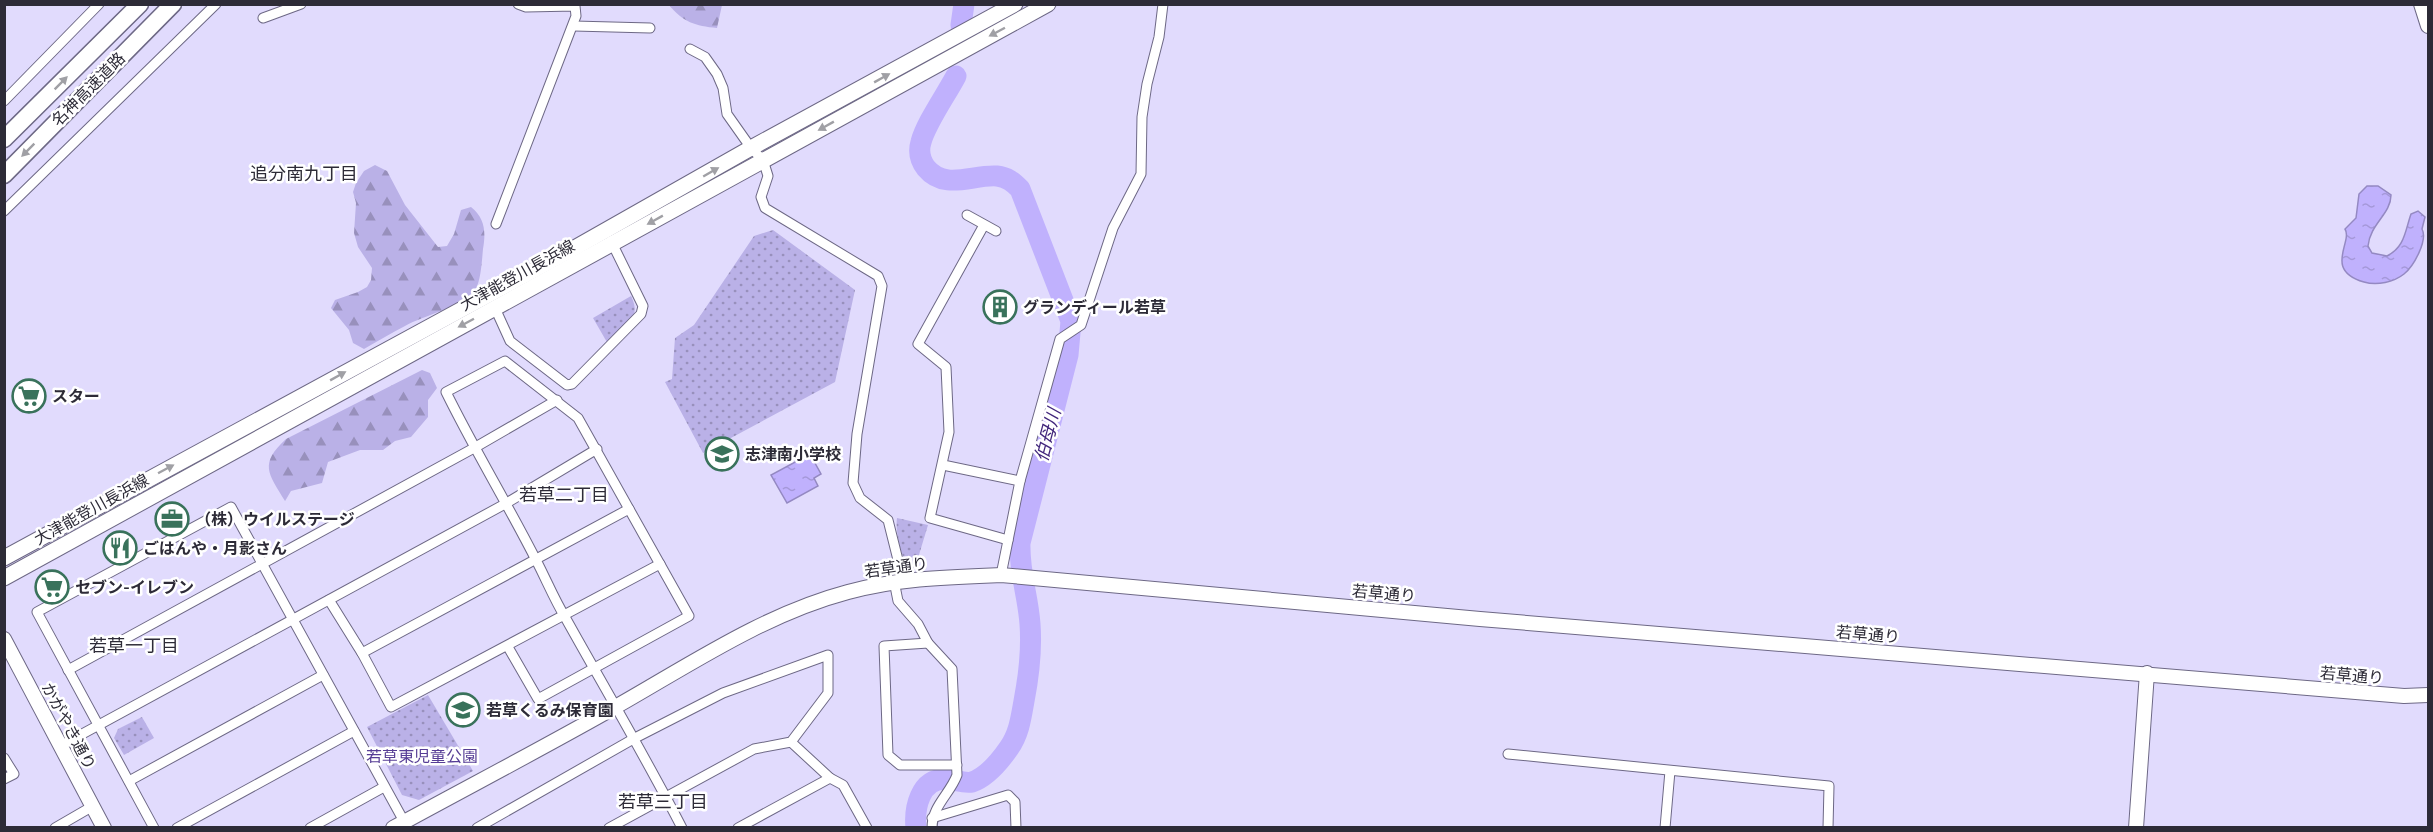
<svg xmlns="http://www.w3.org/2000/svg" width="2433" height="832" font-family="'Nunito Sans','Noto Sans JP',sans-serif">
	<style>
		.grass { fill: url(#grass-dots) }
		.forest { fill: url(#forest-firs) }
		.water { fill: url(#water-ripples); stroke: #9489c2; stroke-width: 1.5 }
		.lines { fill: none; stroke-linecap: round; stroke-linejoin: round }
		.river { stroke: #c0b1fd; stroke-width: 21 }
		.street-casing { stroke: #6d6885; stroke-width: 11 }
		.secondary-casing { stroke: #6d6885; stroke-width: 16 }
		.primary-casing { stroke: #6d6885; stroke-width: 17 }
		.highway-casing { stroke: #6d6885; stroke-width: 19 }
		.street { stroke: #fff; stroke-width: 9 }
		.secondary { stroke: #fff; stroke-width: 14 }
		.primary { stroke: #fff; stroke-width: 15 }
		.highway { stroke: #fff; stroke-width: 16 }
		.oneway { fill: #a0a0a5 }
		.labels { text-anchor: middle; stroke-width: 5; stroke-linejoin: round; paint-order: stroke }
		.street-label { font-size: 16px; fill: #2d2b37; stroke: #fff }
		.poi-label { font-size: 16px; font-weight: bold; fill: #2d2b37; stroke: #fff; text-anchor: start }
		.park-label { font-size: 16px; fill: #563d95; stroke: #fff }
		.neighbourhood-label { font-size: 18px; fill: #2d2b37; stroke: #fff }
		.water-label { font-size: 18px; font-style: italic; fill: #42277c; stroke: #fff }
	</style>
	<defs>
		<pattern id="grass-dots" width="8" height="8" patternUnits="userSpaceOnUse" patternTransform="scale(1.5)"><rect width="8" height="8" fill="#bab1e7"/><path d="M2 2h.1M6 6h.1" fill="none" stroke="#9890bc" stroke-width="1.8" stroke-linecap="round"/></pattern>
		<pattern id="forest-firs" width="22" height="20" patternUnits="userSpaceOnUse" patternTransform="scale(1.5)"><rect width="22" height="20" fill="#bab1e7"/><path d="M5 1l3.5 6h-7zM16 11l3.5 6h-7z" fill="#9890bc"/></pattern>
		<pattern id="water-ripples" width="26" height="14" patternUnits="userSpaceOnUse" patternTransform="scale(1.5)"><rect width="26" height="14" fill="#c0b1fd"/><path d="M2 4q2-2 4 0t4 0M15 11q2-2 4 0t4 0" fill="none" stroke="#a598d9"/></pattern>
	</defs>
	<rect width="100%" height="100%" fill="#e1dbfd"/>
	<g class="grass">
		<path d="M773,230L855,290L835,382L703,453L665,382L672,379L675,338L694,325L754,236Z"/>
		<path d="M631,296C643,319 624,328 608,344L593,318Z"/>
		<path d="M897,518L928,525L915,568H909C901,557 895,532 897,518Z"/>
		<path d="M428,695L473,771L419,800L402,795L367,727Z"/>
		<path d="M142,717L154,738L124,755L114,738L118,729Z"/>
	</g>
	<g class="forest">
		<path d="M669,5H722L717,28C695,26 683,22 669,5Z"/>
		<path d="M375,165L387,171L405,205L438,247L447,246L454,234L461,210L471,207C485,218 486,232 483,249C482,259 481,282 475,290C461,308 424,315 405,326C391,333 378,341 364,349L353,343L349,330L331,308L335,300L358,292L367,287L371,280L372,268L358,247L354,233L356,203L353,192L356,183L364,171Z"/>
		<path d="M422,370L430,373L437,388L428,400V417L411,437L395,441L383,450H360L328,462L322,483L291,491L285,501C268,473 259,464 286,439Z"/>
	</g>
	<g class="water">
		<path d="M2367,186H2378L2391,195C2391,214 2370,224 2368,246L2372,253L2387,256C2405,247 2405,231 2411,214L2418,211L2425,217L2422,229C2428,240 2414,266 2404,274C2394,282 2377,286 2364,282C2323,270 2353,242 2345,229L2356,218L2359,194Z"/>
		<path d="M810,454L821,474L814,478L818,486L787,503L771,475Z"/>
	</g>
	<g class="lines">
		<g class="river">
			<path d="M961,25L964,4"/>
			<path d="M916,828C914,808 920,779 945,779C954,779 964,784 972,782C987,777 1000,761 1009,748C1019,734 1021,718 1024,701C1029,675 1032,651 1030,624C1028,595 1019,573 1020,543L1068,355L1071,321L1020,189C1013,182 1007,177 997,176C973,174 945,191 926,168C920,160 918,152 921,142C926,123 946,95 956,76"/>
		</g>
		<defs>
			<g id="street">
				<path d="M263,18L301,4"/>
				<path d="M574,26L650,28"/>
				<path d="M690,49L705,57L717,74L723,88L727,114L751,148L763,160L768,176L761,197L765,208L878,276L882,286L857,434L853,483L860,498L888,520L903,580"/>
				<path d="M4,101L99,4"/>
				<path d="M4,211L216,4"/>
				<path d="M967,215L996,231"/>
				<path d="M496,224L576,16L575,6L526,7L518,4"/>
				<path d="M984,225L918,344L946,367L949,432L930,518L1008,540"/>
				<path d="M495,308L510,341L567,385L572,384L641,314L643,306L611,241"/>
				<path d="M943,465L1020,481"/>
				<path d="M1001,575L1020,481L1060,339L1081,325L1113,228L1141,174L1142,117L1147,84L1159,37L1163,4"/>
				<path d="M894,581L898,601L918,624L928,643L952,669L957,775C950,794 932,806 932,828"/>
				<path d="M329,600L362,653L391,707L660,564"/>
				<path d="M928,643L884,646L888,755L900,765H957"/>
				<path d="M508,647L538,699L689,616L578,418L505,361L446,392C474,449 507,503 536,560C546,579 554,599 565,617C604,687 645,756 682,828"/>
				<path d="M362,653L629,509"/>
				<path d="M68,670L474,448L557,400"/>
				<path d="M791,742L830,778L843,785L867,828"/>
				<path d="M62,745L505,504L597,449"/>
				<path d="M1508,754L1829,786L1828,828"/>
				<path d="M4,758L14,774L4,779"/>
				<path d="M129,781L323,675"/>
				<path d="M932,818L1008,795L1015,802L1016,828"/>
				<path d="M55,828L93,806"/>
				<path d="M154,828L37,612L231,507L406,825"/>
				<path d="M177,828L354,731"/>
				<path d="M310,828L384,787"/>
				<path d="M477,828L635,738L723,693L828,655V693L791,742L754,749L609,828"/>
				<path d="M738,828L830,778"/>
				<path d="M1665,828L1670,771"/>
			</g>
			<g id="secondary">
				<path d="M2421,4L2428,26"/>
				<path d="M4,639L104,828"/>
				<path d="M393,828C468,787 543,748 617,706C691,664 765,614 848,592C899,578 949,577 1001,575L1480,619L2404,696L2428,695"/>
				<path d="M2136,828L2147,673"/>
			</g>
			<g id="primary">
				<path d="M4,558L571,250L751,148L1015,4"/>
				<path d="M4,578L1048,4"/>
			</g>
			<g id="highway">
				<path d="M4,139L140,4"/>
				<path d="M4,175L173,4"/>
			</g>
		</defs>
		<use href="#street" class="street-casing"/>
		<use href="#secondary" class="secondary-casing"/>
		<use href="#primary" class="primary-casing"/>
		<use href="#highway" class="highway-casing"/>
		<use href="#street" class="street"/>
		<use href="#secondary" class="secondary"/>
		<use href="#primary" class="primary"/>
		<use href="#highway" class="highway"/>
	</g>
	<defs><path id="oneway-solid" d="M-6-.8H1V-3.2L6.5 0L1 3.2V.8H-6Z" transform="scale(1.5)"/></defs>
	<g class="oneway">
		<use href="#oneway-solid" transform="translate(997 32) rotate(152)"/>
		<use href="#oneway-solid" transform="translate(882 78) rotate(-29)"/>
		<use href="#oneway-solid" transform="translate(61 83) rotate(-45)"/>
		<use href="#oneway-solid" transform="translate(826 126) rotate(151)"/>
		<use href="#oneway-solid" transform="translate(28 150) rotate(135)"/>
		<use href="#oneway-solid" transform="translate(711 172) rotate(-30)"/>
		<use href="#oneway-solid" transform="translate(655 220) rotate(151)"/>
		<use href="#oneway-solid" transform="translate(466 323) rotate(152)"/>
		<use href="#oneway-solid" transform="translate(338 376) rotate(-29)"/>
		<use href="#oneway-solid" transform="translate(166 469) rotate(-28)"/>
	</g>
	<defs>
		<symbol id="building-ring" viewBox="-11 -11 22 22"><circle r="9.5" fill="#fff" stroke="#39725b" stroke-width="1.5"/><path d="M-4-6H4V6H1V3H-1V6H-4ZM-2.5-4.3h1.7v1.8h-1.7ZM.8-4.3h1.7v1.8H.8ZM-2.5-1h1.7V.8h-1.7ZM.8-1h1.7V.8H.8Z" fill="#39725b"/></symbol>
		<symbol id="supermarket-ring" viewBox="-11 -11 22 22"><circle r="9.5" fill="#fff" stroke="#39725b" stroke-width="1.5"/><path d="M-6-5.5h2.5l.6 2H6L4.5 2H-2.5L-4.4-4H-6ZM-1.5 3.2a1.3 1.3 0 1 0 .1 0ZM3 3.2a1.3 1.3 0 1 0 .1 0Z" fill="#39725b"/></symbol>
		<symbol id="school-ring" viewBox="-11 -11 22 22"><circle r="9.5" fill="#fff" stroke="#39725b" stroke-width="1.5"/><path d="M0-5L7-2L0 1L-7-2ZM-4 1L0 2.5L4 1V4Q0 6-4 4Z" fill="#39725b"/></symbol>
		<symbol id="office-ring" viewBox="-11 -11 22 22"><circle r="9.5" fill="#fff" stroke="#39725b" stroke-width="1.5"/><path d="M-6-3h4V-5.5h4V-3h4V5H-6ZM-1-4.5V-3h2v-1.5ZM-6 0V1H6V0Z" fill="#39725b"/></symbol>
		<symbol id="restaurant-ring" viewBox="-11 -11 22 22"><circle r="9.5" fill="#fff" stroke="#39725b" stroke-width="1.5"/><path d="M-5-6h1v4h1v-4h1v4h1v-4h1v5L-1.5 .5V6h-2V.5L-5-1ZM5-6V6H3V1.5H1.5Q1.5-4 5-6Z" fill="#39725b"/></symbol>
	</defs>
	<g fill-rule="evenodd">
		<use href="#building-ring" x="981" y="288" width="38" height="38"/>
		<use href="#supermarket-ring" x="10" y="377" width="38" height="38"/>
		<use href="#school-ring" x="703" y="435" width="38" height="38"/>
		<use href="#office-ring" x="153" y="500" width="38" height="38"/>
		<use href="#restaurant-ring" x="101" y="529" width="38" height="38"/>
		<use href="#supermarket-ring" x="33" y="568" width="38" height="38"/>
		<use href="#school-ring" x="444" y="691" width="38" height="38"/>
	</g>
	<g class="labels">
		<g class="street-label">
			<text transform="translate(88 89) rotate(-45)" y="6">名神高速道路</text>
			<text transform="translate(517 275) rotate(-29)" y="6">大津能登川長浜線</text>
			<text transform="translate(91 509) rotate(-29)" y="6">大津能登川長浜線</text>
			<text transform="translate(896 567) rotate(-8)" y="6">若草通り</text>
			<text transform="translate(1384 593) rotate(5)" y="6">若草通り</text>
			<text transform="translate(1868 634) rotate(5)" y="6">若草通り</text>
			<text transform="translate(2352 675) rotate(5)" y="6">若草通り</text>
			<text transform="translate(69 726) rotate(62)" y="6">かがやき通り</text>
		</g>
		<g class="poi-label">
			<text x="1023" y="313">グランディール若草</text>
			<text x="52" y="402">スター</text>
			<text x="745" y="460">志津南小学校</text>
			<text x="195" y="525">（株）ウイルステージ</text>
			<text x="143" y="554">ごはんや・月影さん</text>
			<text x="75" y="593">セブン-イレブン</text>
			<text x="486" y="716">若草くるみ保育園</text>
		</g>
		<g class="park-label">
			<text x="422" y="762">若草東児童公園</text>
		</g>
		<g class="neighbourhood-label">
			<text x="304" y="180">追分南九丁目</text>
			<text x="564" y="501">若草二丁目</text>
			<text x="134" y="652">若草一丁目</text>
			<text x="663" y="808">若草三丁目</text>
		</g>
		<g class="water-label">
			<text transform="translate(1048 435) rotate(-75)" y="6">伯母川</text>
		</g>
	</g>
	<rect width="2433" height="832" fill="none" stroke="#2d2b37" stroke-width="12"/>
</svg>
